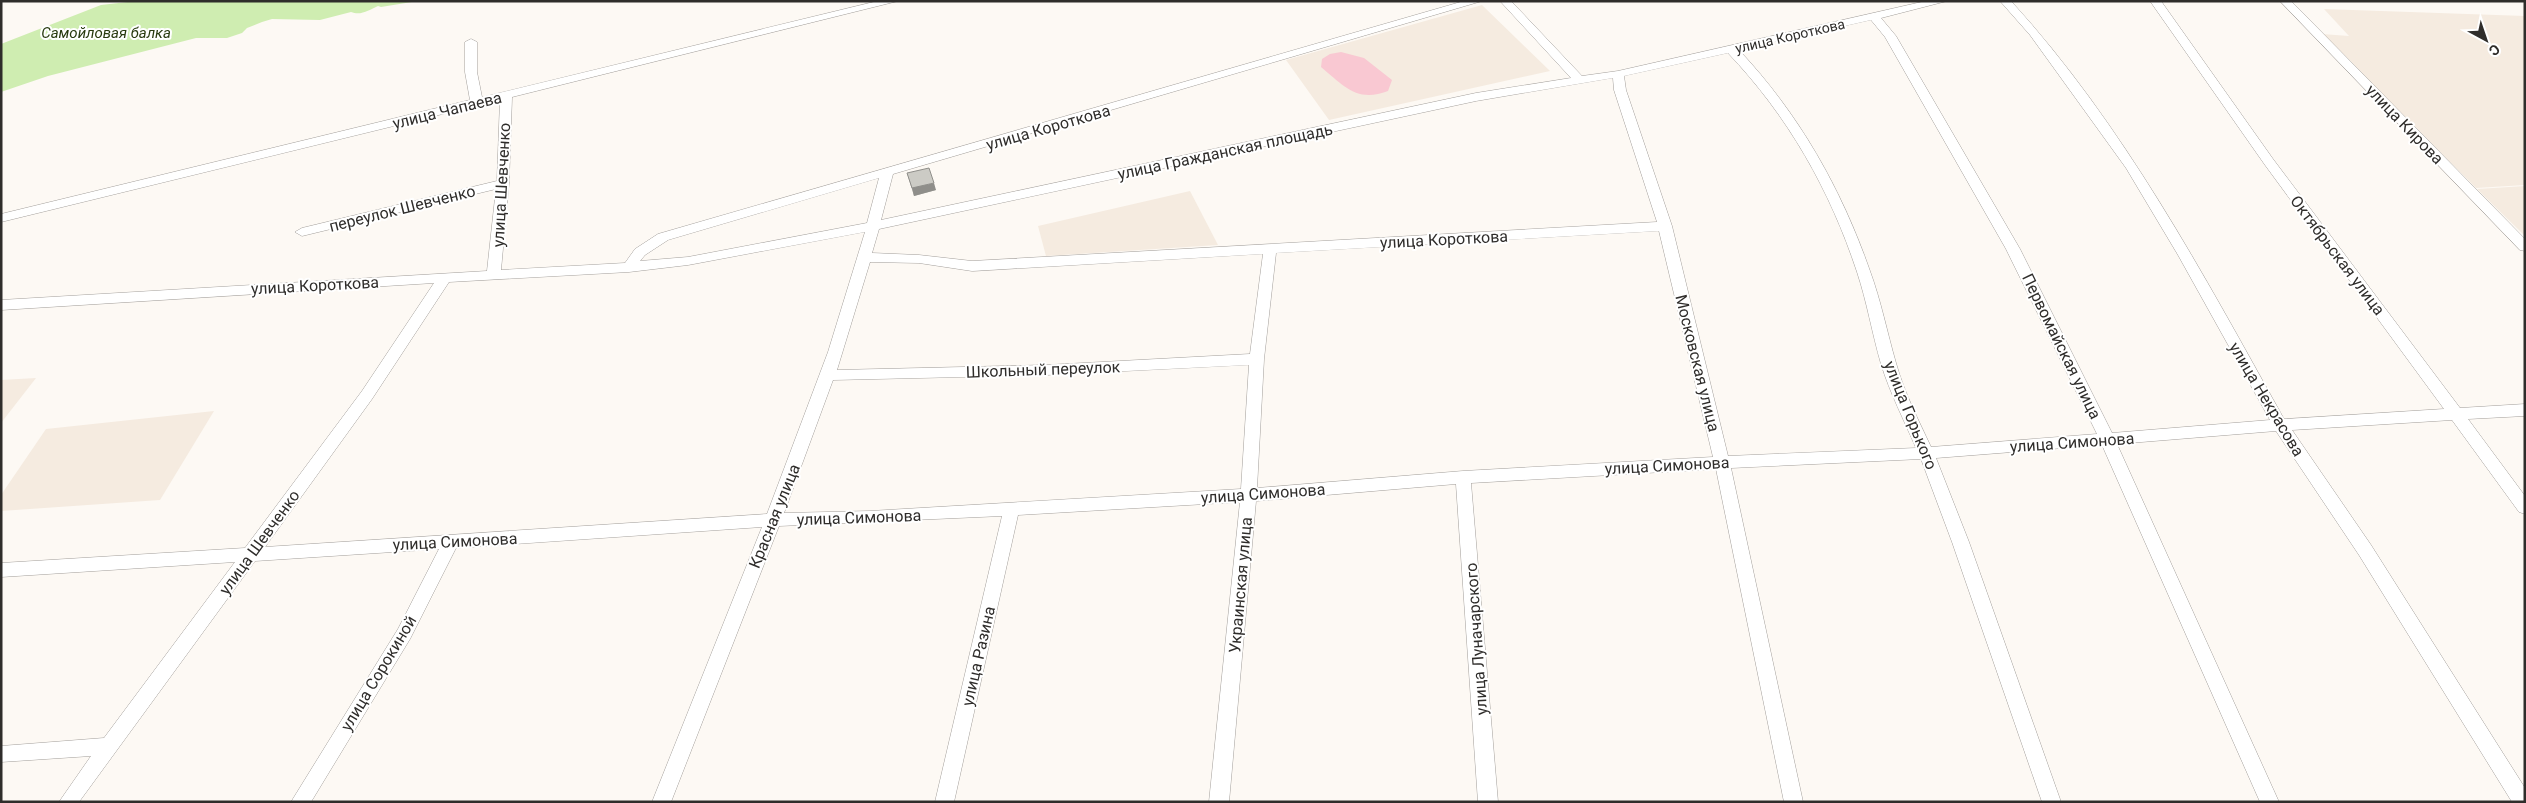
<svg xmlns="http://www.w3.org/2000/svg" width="2526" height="803" font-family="Roboto,sans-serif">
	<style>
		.built { fill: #f5ebe0 }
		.green { fill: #f9c8d2 }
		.water { fill: #cfedb1 }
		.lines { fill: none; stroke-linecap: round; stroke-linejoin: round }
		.minor-casing { stroke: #a39f9b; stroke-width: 1 }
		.minor { fill: #fff; fill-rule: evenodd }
		.wall { fill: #afafa9 }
		.shaded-wall { fill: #8f8e8a }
		.building { fill: #cccbc5; stroke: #8f8e8a }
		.labels { text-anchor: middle; stroke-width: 4; stroke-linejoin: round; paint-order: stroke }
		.far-street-label { font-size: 14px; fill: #2f2d2b; stroke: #fff }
		.far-water-label { font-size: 15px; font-style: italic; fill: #283a0f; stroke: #fff }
		.street-label { font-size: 16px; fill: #2f2d2b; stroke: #fff }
	</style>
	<rect width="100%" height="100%" fill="#fdf9f4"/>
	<g class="built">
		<path d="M1482,5L1550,71L1329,120L1286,60Z"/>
		<path d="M2324,9L2525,16V185L2476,188L2322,34L2349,36Z"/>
		<path d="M2525,186V236L2477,189Z"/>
		<path d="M1190,191L1218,245L1046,256L1038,226Z"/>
		<path d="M36,378L1,423V380Z"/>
		<path d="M214,411L160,500L1,511V495L46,429Z"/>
	</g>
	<path class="green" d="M1341,52L1364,58L1392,80L1388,91C1357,103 1344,86 1321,67L1322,59L1330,54Z"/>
	<path class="water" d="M136,1H418L381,7L378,6C369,10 361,16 351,12L320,20L272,19L262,22L247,28L242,33L227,38H196L48,76L1,92V44L101,5Z"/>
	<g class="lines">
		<defs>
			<g id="minor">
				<path d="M878,1H898L512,97L509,183L501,270L625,263L635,249L658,234L1464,1H1482L893,174L881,220L1476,93L1571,78L1500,1H1511L1582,76L1618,71L1926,1H1947L1881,18L1896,36L2020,249L2112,433L2270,420L2178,255L2126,168L2030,35L2000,1H2011C2124,125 2203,274 2284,419L2444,409L2265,165L2150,1H2161L2273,159L2460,408L2525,404V416L2468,419L2525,496V514L2519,512L2452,420L2292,430L2371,545L2525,788V802H2512L2359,555L2276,431L2117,444L2279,802H2260L2102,445L1936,458L1969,542L2061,802H2042L1952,542L1921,459L1731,468L1803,802H1784L1716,469L1471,483L1498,802H1478L1456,484L1256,501L1229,802H1209L1240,502L1018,515L954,802H935L1002,516L779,526L671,802H652L762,527L456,548L410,639L311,802H291L398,629L439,549L255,561L79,802H59L91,756L1,762V746L104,738L235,562L1,577V563L245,548L362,391L434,283L1,310V300L487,271L496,189L302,236L295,232L302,228L497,181L500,100L1,222V214L470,100L465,72V42L471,39L477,42V72L482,97ZM1871,20L1885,37L2006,249L2097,434L1931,447C1918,419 1904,392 1896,363C1887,332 1881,301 1870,271C1841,188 1799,114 1739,50ZM1728,53C1788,116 1830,190 1857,272C1867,302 1872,333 1881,364C1890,393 1904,420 1916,448L1728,456L1672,226L1626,90L1624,76ZM1613,78L1614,90L1657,222L972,261L919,255L872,253L879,229L1476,101ZM879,178L867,223L688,257L640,261L645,255L668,240ZM1659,231L1713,457L1463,471L1257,488L1264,359L1276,253ZM865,232L828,352L767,514L265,547L372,399L449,282L629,272L688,265ZM1263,254L1250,354L1046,365L837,370L870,262L919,263L972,271ZM1249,365L1241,489L870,511L784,513L833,380L1046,375Z"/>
				<path d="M2280,1H2291L2525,239V251L2520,250Z"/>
			</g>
		</defs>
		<use href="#minor" class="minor-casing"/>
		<use href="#minor" class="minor"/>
	</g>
	<path class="wall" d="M907,173L936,190L914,196Z"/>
	<path class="shaded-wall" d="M934,183L936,190L914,196L912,188Z"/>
	<path class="building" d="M929,168L934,183L912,188L907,173Z"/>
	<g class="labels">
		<g class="far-street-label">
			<text transform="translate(1790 36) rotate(-13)" y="5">улица Короткова</text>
		</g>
		<g class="far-water-label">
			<text x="106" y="38">Самойловая балка</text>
		</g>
		<g class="street-label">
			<text transform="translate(447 110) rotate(-14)" y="6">улица Чапаева</text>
			<text transform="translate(2405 124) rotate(46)" y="6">улица Кирова</text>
			<text transform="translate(1048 127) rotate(-16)" y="6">улица Короткова</text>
			<text transform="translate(1225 151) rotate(-12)" y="6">улица Гражданская площадь</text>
			<text transform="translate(501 185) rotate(-87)" y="6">улица Шевченко</text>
			<text transform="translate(402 208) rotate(-14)" y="6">переулок Шевченко</text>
			<text transform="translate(1444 239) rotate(-3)" y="6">улица Короткова</text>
			<text transform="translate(2338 255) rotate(53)" y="6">Октябрьская улица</text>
			<text transform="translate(315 285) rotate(-3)" y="6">улица Короткова</text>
			<text transform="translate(2062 346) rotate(64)" y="6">Первомайская улица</text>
			<text transform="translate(1698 363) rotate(76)" y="6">Московская улица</text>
			<text transform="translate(1043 369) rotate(-2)" y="6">Школьный переулок</text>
			<text transform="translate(2267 399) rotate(59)" y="6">улица Некрасова</text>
			<text transform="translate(1911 415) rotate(68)" y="6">улица Горького</text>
			<text transform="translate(2072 442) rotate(-4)" y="6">улица Симонова</text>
			<text transform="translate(1667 465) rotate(-3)" y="6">улица Симонова</text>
			<text transform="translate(1263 493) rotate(-4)" y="6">улица Симонова</text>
			<text transform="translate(774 516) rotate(-68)" y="6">Красная улица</text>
			<text transform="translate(859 517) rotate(-2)" y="6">улица Симонова</text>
			<text transform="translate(455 541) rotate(-3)" y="6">улица Симонова</text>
			<text transform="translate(259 542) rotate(-54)" y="6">улица Шевченко</text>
			<text transform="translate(1240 585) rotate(-85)" y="6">Украинская улица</text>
			<text transform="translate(1476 639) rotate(-94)" y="6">улица Луначарского</text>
			<text transform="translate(978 656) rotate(-77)" y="6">улица Разина</text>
			<text transform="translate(378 673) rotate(-59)" y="6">улица Сорокиной</text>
		</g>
	</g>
	<rect width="2526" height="803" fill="none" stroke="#2f2d2b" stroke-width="5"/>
	<g transform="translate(2486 40) rotate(140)" stroke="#ffffff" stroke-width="4" paint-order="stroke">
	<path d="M0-4L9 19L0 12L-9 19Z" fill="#2f2d2b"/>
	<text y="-8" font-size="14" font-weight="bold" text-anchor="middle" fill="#2f2d2b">С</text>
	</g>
</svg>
